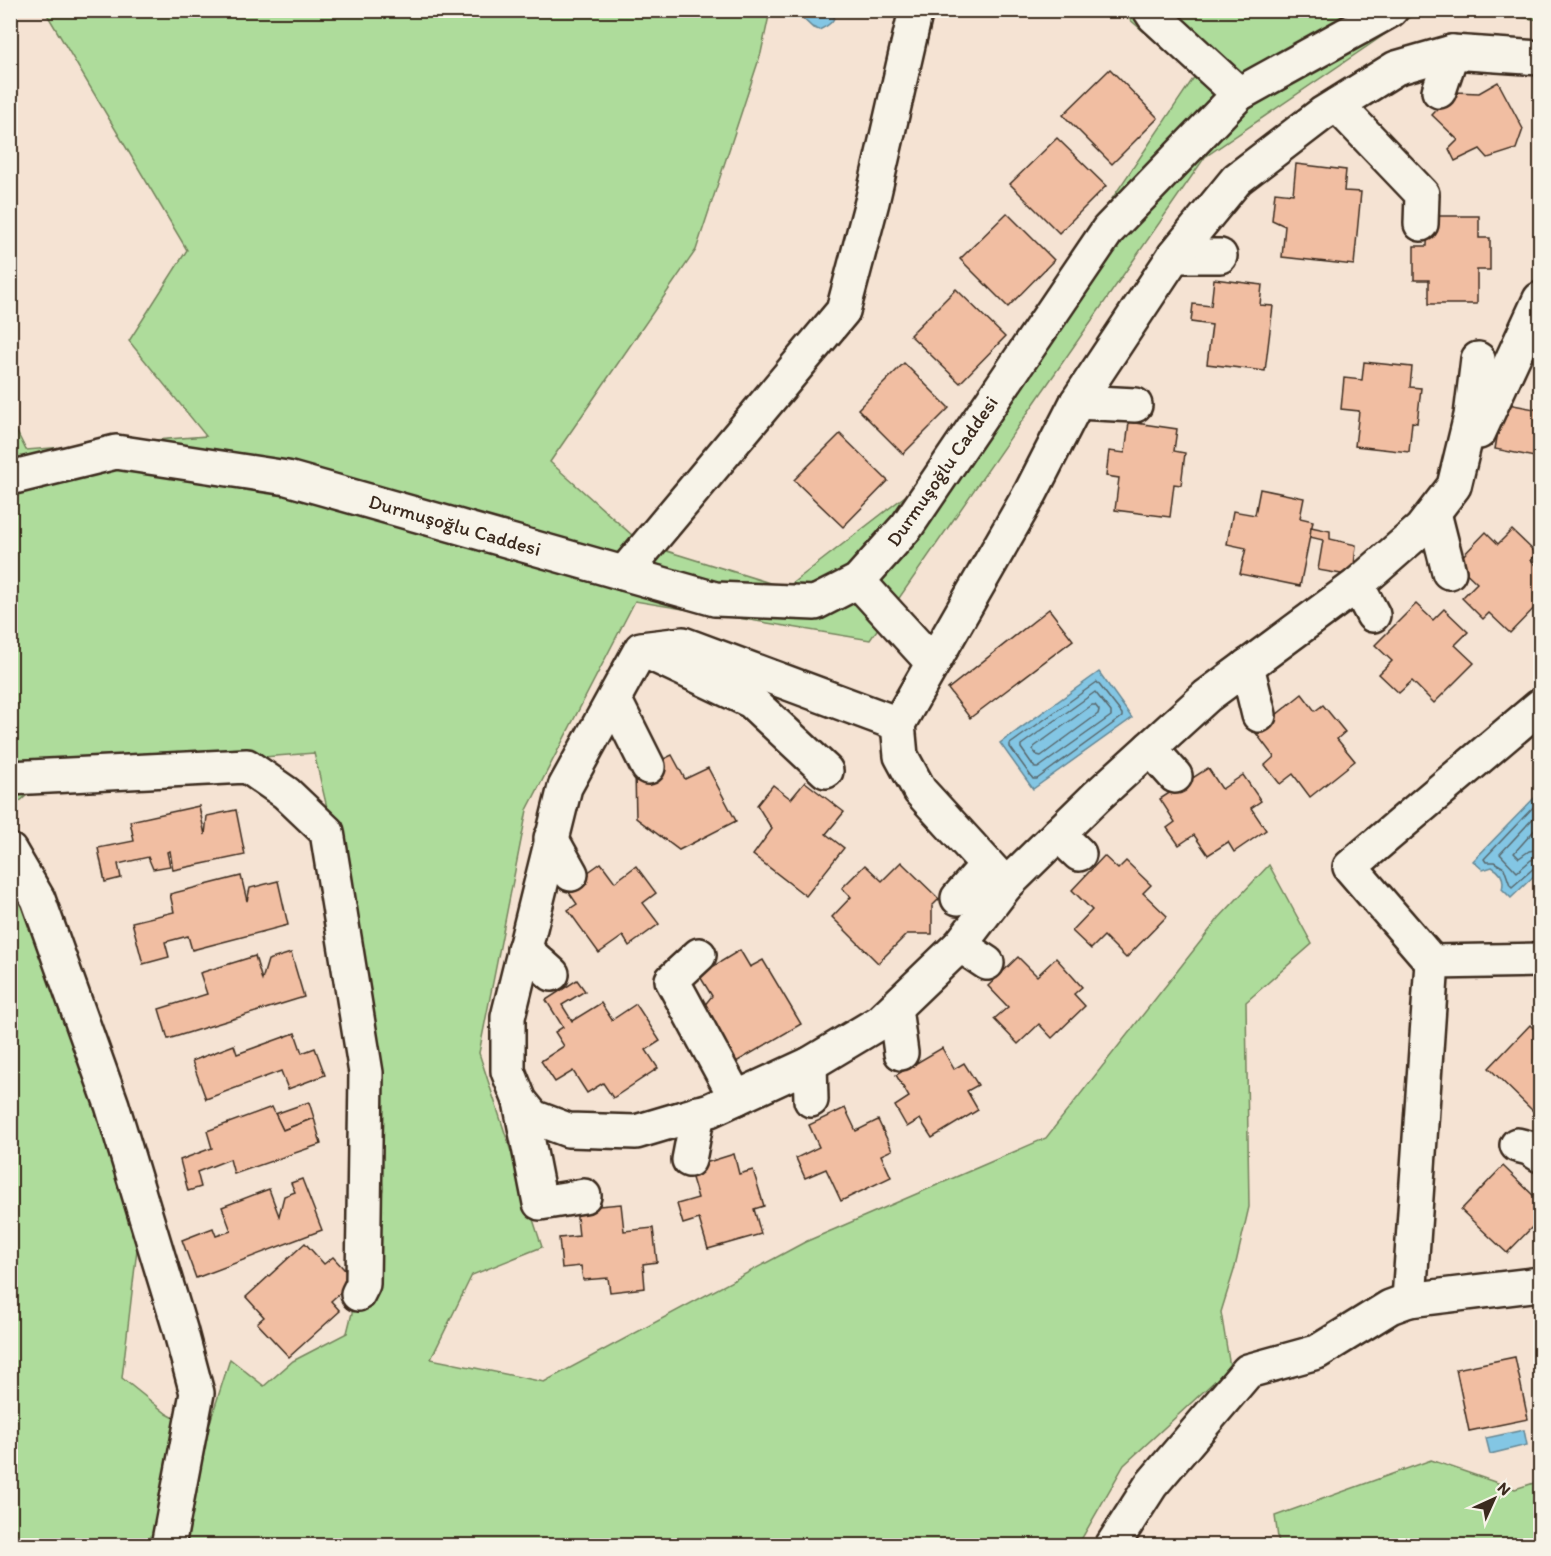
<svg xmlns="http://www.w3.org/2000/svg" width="1551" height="1556" font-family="Itim,sans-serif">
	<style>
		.green { fill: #aedc9b; stroke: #74835c; stroke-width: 1.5 }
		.water { fill: #83c6e4; stroke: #668895; stroke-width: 1.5 }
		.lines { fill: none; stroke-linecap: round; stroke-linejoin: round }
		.shore { stroke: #58686d; stroke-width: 1.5 }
		.building { fill: #f1bea2; stroke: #3b2a1e; stroke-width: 1.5 }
		.minor-casing { stroke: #3b2a1e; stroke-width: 38 }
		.minor { stroke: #f7f3e8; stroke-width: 33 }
		.labels { text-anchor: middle; stroke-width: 5; stroke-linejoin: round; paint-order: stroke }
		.street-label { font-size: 20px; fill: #3b2a1e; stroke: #f7f3e8 }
	</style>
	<rect width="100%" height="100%" fill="#f5e3d3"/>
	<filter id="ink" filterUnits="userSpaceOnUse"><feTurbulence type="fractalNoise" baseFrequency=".0167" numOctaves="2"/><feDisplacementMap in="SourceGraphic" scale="12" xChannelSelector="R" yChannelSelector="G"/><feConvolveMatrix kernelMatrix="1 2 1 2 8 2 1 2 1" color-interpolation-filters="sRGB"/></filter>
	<g filter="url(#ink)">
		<g class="green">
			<path d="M45,11H770L761,53L696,250L550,462L641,543L786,588L918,486L1195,76L1120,11H1419L1205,157L870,640L635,601L527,810L479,1053L542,1247L472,1275L431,1359L544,1382L805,1242L1046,1138L1219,918L1269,865L1312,944L1246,1002L1249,1207L1235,1267L1221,1312L1230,1367L1124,1465L1078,1545H11V853L123,1181L137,1249L122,1378L167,1414L206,1435L230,1359L264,1386L293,1361L347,1333L383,1189L359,942L314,753L51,774L11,809V420L26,450L206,436L129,341L187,250Z"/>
			<path d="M1473,11H1540V20Z"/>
			<path d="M1431,1460L1515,1489L1540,1481V1545H1279L1275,1516Z"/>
		</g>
		<g class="water">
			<path d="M795,11H835C836,21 828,26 819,30L812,27Z"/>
			<path d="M1099,672L1132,718L1033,789L1000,743Z"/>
			<path d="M1540,792V870L1511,898L1502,889C1505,879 1501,872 1492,867L1483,870L1473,861Z"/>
			<path d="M1524,1430L1527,1445L1490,1454L1486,1438Z"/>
		</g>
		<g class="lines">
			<g class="shore">
				<path d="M1097,682L1122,714V717L1037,779H1033L1010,747V744Z"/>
				<path d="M1095,692L1111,712V716L1038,768H1035L1021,748V745Z"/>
				<path d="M1092,705H1095L1099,710L1098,714L1041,756L1037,755L1033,750L1034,747Z"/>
				<path d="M1540,800L1484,859L1486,862H1494L1504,868L1510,885L1512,887L1535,867L1540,866"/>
				<path d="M1540,811L1500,854L1517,872L1531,860L1540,858"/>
				<path d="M1540,824L1514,853L1519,858L1529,851L1540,849"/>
			</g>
		</g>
		<g class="building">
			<path d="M1110,69L1158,118L1112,164L1063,115Z"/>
			<path d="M1498,82L1523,129L1516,149L1488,158L1480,149L1455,161L1449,149L1458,140L1432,115L1454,92L1479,93Z"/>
			<path d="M1057,138L1106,186L1059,233L1010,184Z"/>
			<path d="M1296,164L1346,170L1344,191L1361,192L1354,265L1282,257L1285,226L1272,220L1275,192L1293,194Z"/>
			<path d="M1007,213L1054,260L1008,307L960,259Z"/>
			<path d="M1428,216H1479V238H1490V270H1477V304H1429V280H1414V246H1427Z"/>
			<path d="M1214,279L1262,285L1260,305L1273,306L1265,371L1207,364L1212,325L1191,322L1193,304L1211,306Z"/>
			<path d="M956,289L1005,337L960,383L910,335Z"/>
			<path d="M1364,362L1412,367L1410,387L1421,388L1417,423L1412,422L1409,452L1355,446L1359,411L1341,409L1344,378L1362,380Z"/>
			<path d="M904,363L949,408L903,454L858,409Z"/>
			<path d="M1503,403L1540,410V483L1536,482L1540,458L1495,449Z"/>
			<path d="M1129,422L1177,429L1174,451L1185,453L1181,485L1174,484L1170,517L1115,510L1119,478L1106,476L1109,451L1125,453Z"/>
			<path d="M840,434L888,481L843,527L794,480Z"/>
			<path d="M1260,489L1304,498L1300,518L1313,521L1300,586L1240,574L1246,548L1227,544L1233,511L1255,515Z"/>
			<path d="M1311,527L1330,531V539L1356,545L1353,576L1318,570L1323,540L1310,537Z"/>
			<path d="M1512,530L1537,554L1531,560L1540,569V602L1510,633L1489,613L1483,619L1462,598L1477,583L1456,563L1486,532L1498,544Z"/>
			<path d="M1416,604L1433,620L1444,609L1468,632L1455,645L1474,663L1434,703L1412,681L1399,693L1379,674L1392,661L1375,645Z"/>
			<path d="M1049,609L1073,640L970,718L948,689Z"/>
			<path d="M1302,694L1315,711L1323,705L1345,732L1337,739L1355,761L1310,797L1293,774L1280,784L1265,765L1274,757L1255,732Z"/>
			<path d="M672,755L685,779L708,768L736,821L679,850L636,818L635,773Z"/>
			<path d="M1208,768L1222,789L1243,775L1261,801L1251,808L1266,830L1234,852L1228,842L1208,855L1194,835L1179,845L1167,828L1175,822L1160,799Z"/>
			<path d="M805,782L844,812L826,834L844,848L806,896L753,855L772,829L757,805L773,785L791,799Z"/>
			<path d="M199,806L205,835L207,816L236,810L245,855L173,870L170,851L167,852L170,866L153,869L148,857L118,864L121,878L105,882L98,848L134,841L130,821Z"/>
			<path d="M1104,856L1118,869L1126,861L1151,885L1143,893L1167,916L1126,958L1104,936L1091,949L1072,931L1092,910L1072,890Z"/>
			<path d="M901,862L939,899L932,906V934H907L878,963L832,917L851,897L842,888L865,865L882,881Z"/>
			<path d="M601,863L615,882L636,866L656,893L643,903L659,924L629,946L623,936L599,953L568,910L577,904L566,888Z"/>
			<path d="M241,876L247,901L250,888L278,881L288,925L192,950L188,936L165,942L169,957L143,964L132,922L174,912L170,894Z"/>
			<path d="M740,950L750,967L763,960L801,1024L731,1065L699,1012L712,996L699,975Z"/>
			<path d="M291,953L304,997L168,1039L159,1009L207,994L200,973L255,956L262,980L268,960Z"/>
			<path d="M1018,957L1037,976L1056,958L1082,987L1074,994L1085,1006L1052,1038L1039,1024L1018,1044L994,1019L1008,1007L988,986Z"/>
			<path d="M577,980L585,991L562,1005L572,1021L601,1003L612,1020L636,1004L660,1041L646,1050L658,1068L613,1098L603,1083L587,1093L573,1071L555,1082L541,1061L564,1046L555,1032L563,1027L546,1000Z"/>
			<path d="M1530,1025L1540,1035V1105L1534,1112L1489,1068Z"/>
			<path d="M295,1033L302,1053L315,1048L325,1075L288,1089L281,1071L206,1099L192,1061L234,1045L237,1054Z"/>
			<path d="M942,1048L954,1069L964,1063L978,1085L967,1091L978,1110L932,1138L920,1119L907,1127L895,1106L909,1097L896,1075Z"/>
			<path d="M309,1102L314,1118L283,1130L275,1114Z"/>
			<path d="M272,1107L283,1130L314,1118L321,1144L234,1174L230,1159L197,1172L201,1187L188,1191L180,1160L212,1148L207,1131Z"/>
			<path d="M845,1108L856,1131L878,1120L892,1150L881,1155L891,1177L841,1201L826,1169L805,1178L796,1158L819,1147L809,1125Z"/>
			<path d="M734,1154L739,1174L753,1170L764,1206L754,1209L761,1234L708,1249L699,1219L683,1224L677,1204L698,1198L689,1168Z"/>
			<path d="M1503,1166L1540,1202V1219L1507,1253L1461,1210Z"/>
			<path d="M302,1179L322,1230L196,1278L182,1240L213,1228L216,1236L231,1231L222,1207L269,1189L279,1216L284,1196L295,1192L291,1183Z"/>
			<path d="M621,1204L624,1231L653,1228L657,1262L643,1264L645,1288L610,1292L608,1278L583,1280L581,1266L562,1268L559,1238L579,1236L576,1208Z"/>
			<path d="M305,1243L324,1264L333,1257L354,1280L331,1301L340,1311L289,1357L257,1323L264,1317L246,1297Z"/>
			<path d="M1515,1357L1528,1419L1469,1431L1456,1369Z"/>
		</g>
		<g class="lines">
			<defs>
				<g id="minor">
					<path d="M1150,10L1154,16L1239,94"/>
					<path d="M1439,91L1452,52"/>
					<path d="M1337,105L1422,194L1421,224"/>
					<path d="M1174,256H1220"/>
					<path d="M1077,402L1135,405"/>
					<path d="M1479,432L1540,299"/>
					<path d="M10,478L116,452L287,478L715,599L815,603L858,581L907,526L1108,230L1239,94L1391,10"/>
					<path d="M1434,513L1449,572"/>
					<path d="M624,573L843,311L872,202L916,10"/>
					<path d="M858,581L933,663L1031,492L1077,402L1174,256L1237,179L1322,114L1396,68L1452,52L1540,58"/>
					<path d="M1357,585L1373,615"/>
					<path d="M643,650L751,701L826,771"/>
					<path d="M933,663L898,724L901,756L920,791L1006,885L1096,797L1207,696L1357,585L1421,529L1454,486L1471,416L1478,359"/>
					<path d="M1247,666L1259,715"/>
					<path d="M614,699L648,767"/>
					<path d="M1540,706L1350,867L1432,962L1540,960"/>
					<path d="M898,724L683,644L641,649L565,787L508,1017V1071L520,1101L533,1117L568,1130L636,1132L710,1110L810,1064L880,1022L960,945L1006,885"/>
					<path d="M1150,748L1175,776"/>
					<path d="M10,778L247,766L286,793L327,832L366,1073L363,1284L358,1294"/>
					<path d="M1058,834L1079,854"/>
					<path d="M551,838L571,874"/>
					<path d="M10,851L38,899L112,1105L180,1329L197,1393L168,1546"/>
					<path d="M958,898L987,865"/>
					<path d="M960,945L987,963"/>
					<path d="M524,949L552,974"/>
					<path d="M699,955L672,980L736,1098"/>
					<path d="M895,1008L901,1053"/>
					<path d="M810,1064L811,1100"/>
					<path d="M520,1101L540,1203L584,1196"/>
					<path d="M1517,1145L1529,1148L1540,1155"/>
					<path d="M689,1160L698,1113"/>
					<path d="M1409,1300L1432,962"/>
					<path d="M1112,1546L1151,1485L1248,1371L1317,1352L1390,1307L1409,1300L1540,1284"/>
				</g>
			</defs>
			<use href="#minor" class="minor-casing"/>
			<use href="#minor" class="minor"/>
		</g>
	</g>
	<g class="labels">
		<g class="street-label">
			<text transform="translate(942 471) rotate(-55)" y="7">Durmuşoğlu Caddesi</text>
			<text transform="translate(455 525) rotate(16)" y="7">Durmuşoğlu Caddesi</text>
		</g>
	</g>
	<rect width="1551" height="1556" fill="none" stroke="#f7f3e8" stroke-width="36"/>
	<rect x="18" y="18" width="1515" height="1520" fill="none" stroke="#3b2a1e" stroke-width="2" filter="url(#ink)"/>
	<g transform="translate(1494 1499) rotate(45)" stroke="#f7f3e8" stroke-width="4.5" paint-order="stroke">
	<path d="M0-4.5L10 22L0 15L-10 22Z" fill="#3b2a1e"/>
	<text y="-9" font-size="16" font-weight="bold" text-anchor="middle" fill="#3b2a1e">N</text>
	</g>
</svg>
